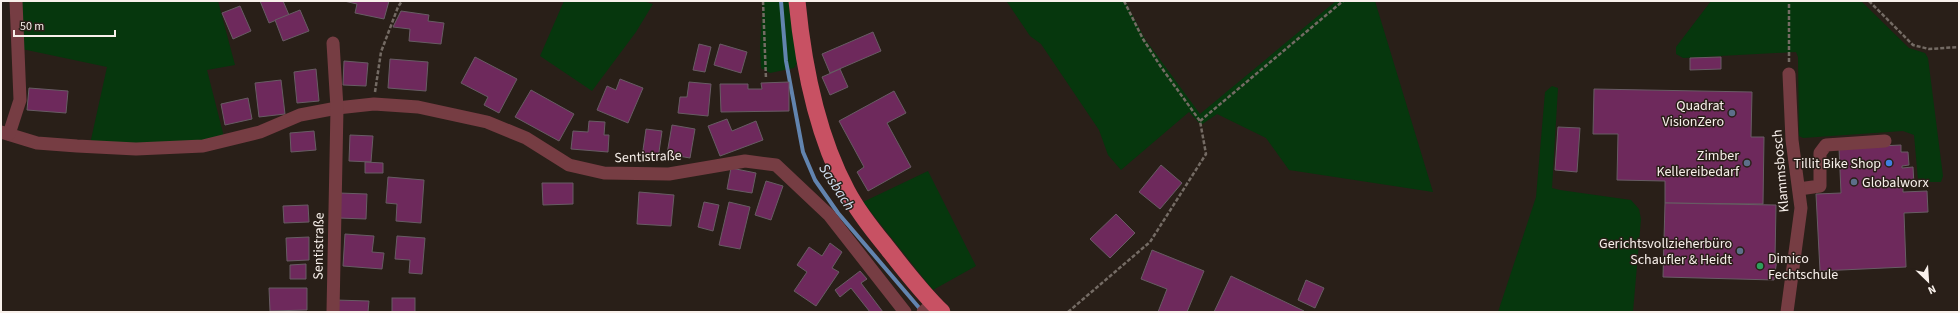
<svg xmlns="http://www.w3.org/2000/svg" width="1960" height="313" font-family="'Source Sans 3',sans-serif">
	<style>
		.green { fill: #06370d }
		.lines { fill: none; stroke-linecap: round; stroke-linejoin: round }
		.stream { stroke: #6284af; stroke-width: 4 }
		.building { fill: #6e295c; stroke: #685c64 }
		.path { stroke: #746b64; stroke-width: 2.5; stroke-dasharray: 4 2; stroke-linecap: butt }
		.minor { stroke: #763d43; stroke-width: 13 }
		.major { stroke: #c85163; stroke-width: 17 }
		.service-dot { fill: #5c6f8a; stroke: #291f18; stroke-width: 1.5 }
		.shop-dot { fill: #3f7fe0; stroke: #291f18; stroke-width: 1.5 }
		.leisure-dot { fill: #2e9e5b; stroke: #291f18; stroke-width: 1.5 }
		.labels { text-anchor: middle; stroke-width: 3; stroke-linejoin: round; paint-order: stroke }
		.poi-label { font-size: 14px; fill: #f8f0eb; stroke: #291f18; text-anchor: end }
		.street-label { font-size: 14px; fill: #f8f0eb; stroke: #291f18 }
		.water-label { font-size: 15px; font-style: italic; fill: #d2e0f2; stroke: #291f18 }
	</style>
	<rect width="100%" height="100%" fill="#291f18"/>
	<g class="green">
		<path d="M20,1H218L235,65L207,70L224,137L187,143L90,144L107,67L22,49Z"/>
		<path d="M564,1H643L653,4L636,32L592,91L540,56Z"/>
		<path d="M763,1H790L797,63L794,68L770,73L761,68L760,47Z"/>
		<path d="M1008,1H1125L1145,39L1200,114L1336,1H1375L1433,192L1289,170L1266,138L1217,114L1201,125L1189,112L1121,170L1108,155L1099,130L1041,44L1030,36L1007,2Z"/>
		<path d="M1711,1H1861L1909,48L1925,53L1928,58L1943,176L1941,182H1920L1918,180L1914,135L1903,131L1803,138L1799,136L1798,57L1796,52L1683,58L1676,54V47Z"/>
		<path d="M1552,86L1558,88L1552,188L1560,190L1631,200L1639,209L1641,219L1633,312H1498L1536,197L1545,92Z"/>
		<path d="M928,171L976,266L933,290L863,202Z"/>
	</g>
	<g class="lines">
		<path class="stream" d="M781,1L786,61L803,152L815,180L838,213L921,310"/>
	</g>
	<g class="building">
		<path d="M260,1H283L289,15L269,23Z"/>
		<path d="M344,1H389L384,19L355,13L357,4Z"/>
		<path d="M240,6L251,31L233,39L222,13Z"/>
		<path d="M300,10L309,31L283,41L275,20Z"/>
		<path d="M401,11L429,15L428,21L444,23L441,44L409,41L410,29L393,27Z"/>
		<path d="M873,32L881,51L830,73L822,54Z"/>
		<path d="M699,44L711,47L705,72L693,70Z"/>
		<path d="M720,44L747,52L741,73L714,65Z"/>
		<path d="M475,57L517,79L499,113L484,105L488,97L461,83Z"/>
		<path d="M1721,57V69L1690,70V58Z"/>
		<path d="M390,59L428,62L426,91L388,88Z"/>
		<path d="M344,61L368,63L366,86L343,85Z"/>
		<path d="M316,69L319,101L297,103L294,72Z"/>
		<path d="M840,69L848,87L830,95L822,77Z"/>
		<path d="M620,79L643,88L628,123L597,110L607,86L616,90Z"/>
		<path d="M281,80L285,114L259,117L255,83Z"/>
		<path d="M689,82L711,84L708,116L678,113L680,97H687Z"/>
		<path d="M789,82V111L721,112L720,84H748V89H762L761,83Z"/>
		<path d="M29,88L68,91L66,113L27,110Z"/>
		<path d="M1594,89L1752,92L1751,137H1764L1763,204L1665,203V181L1617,180L1618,134H1593Z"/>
		<path d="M531,90L574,114L559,141L515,117Z"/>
		<path d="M894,91L906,113L887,123L911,167L868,191L857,172L864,167L839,121Z"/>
		<path d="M248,98L252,119L225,125L221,104Z"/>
		<path d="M727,119L732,131L756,121L763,140L720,156L708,126Z"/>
		<path d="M589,121L605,122L604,135H609L608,152L571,149L573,131L588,132Z"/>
		<path d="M672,125L695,129L690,158L667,154Z"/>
		<path d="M1558,127L1580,128L1577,172L1555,170Z"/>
		<path d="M646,129L662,131L658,159L642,157Z"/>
		<path d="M314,131L316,150L291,152L290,133Z"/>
		<path d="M350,135L373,136L371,162L349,161Z"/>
		<path d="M1901,145V152H1908L1909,165L1902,166V168L1913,167L1914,185L1903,186V192L1927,191L1928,212L1904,213L1906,267L1820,271L1816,194L1841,193L1839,148Z"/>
		<path d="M365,162L383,163V173H365Z"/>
		<path d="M1161,165L1182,183L1160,209L1139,192Z"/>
		<path d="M731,168L756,173L752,193L727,189Z"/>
		<path d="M388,177L424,180L421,223L396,221L397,204L386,203Z"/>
		<path d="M766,181L783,186L771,220L755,215Z"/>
		<path d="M542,183H573V204L543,205Z"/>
		<path d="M639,192L674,195L671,226L637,224Z"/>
		<path d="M339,193L367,194L366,219L338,218Z"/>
		<path d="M704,202L719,205L713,231L698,227Z"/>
		<path d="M729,202L750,207L740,249L719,245Z"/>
		<path d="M1665,203L1776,205L1775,259H1777L1774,280L1663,277Z"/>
		<path d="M308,205L309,222L284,223L283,206Z"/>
		<path d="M1116,214L1135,233L1110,258L1090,239Z"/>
		<path d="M345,234L374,236L372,252L384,253L382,269L343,266Z"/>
		<path d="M397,236L425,238L422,274L409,273L410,260L395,259Z"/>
		<path d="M309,237V260L287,261L286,238Z"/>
		<path d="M830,243L842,252L832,268L839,272L816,306L794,291L807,272L797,265L809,247L822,256Z"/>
		<path d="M1152,250L1204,271L1187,312H1158L1167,289L1141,279Z"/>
		<path d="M306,264V279H290V265Z"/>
		<path d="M860,271L867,279L861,283L883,312H870L851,288L840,297L835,290Z"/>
		<path d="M1231,276L1304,311L1303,312H1214Z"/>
		<path d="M1306,280L1324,288L1315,308L1298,300Z"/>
		<path d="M269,288H307V310L270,311Z"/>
		<rect x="392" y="298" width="23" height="14"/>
		<path d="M335,300L369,301L368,312H335Z"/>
	</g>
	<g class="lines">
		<g class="path">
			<path d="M763,1L766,79"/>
			<path d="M1869,1L1913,45L1929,49L1959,47"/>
			<path d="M1789,62V1"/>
			<path d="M375,92L381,52L398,7L402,1"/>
			<path d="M1200,121L1343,1"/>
			<path d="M1068,312L1150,242L1206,154L1200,121L1161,67L1143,39L1124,1"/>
		</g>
		<g class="minor">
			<path d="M1,132L37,143L77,146L136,149L203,146L260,132L300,115L337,108L374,104L418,107L487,122L526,138L569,165L604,173L669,174L745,161L776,165L829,215L905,312"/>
			<path d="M9,134L20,100L16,1"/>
			<path d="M1799,189L1820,186V153L1826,145L1885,141"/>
			<path d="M333,312L337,108L333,43"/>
			<path d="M923,312L933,303"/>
			<path d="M1787,312L1801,208L1792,140L1789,74"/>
		</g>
		<path class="major" d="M797,1C803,63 817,135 847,191C857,210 871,228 885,245C903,268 921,292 942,312"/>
	</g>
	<g class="service-dot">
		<circle cx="1732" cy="113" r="4"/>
		<circle cx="1747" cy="163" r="4"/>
		<circle cx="1854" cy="182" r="4"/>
		<circle cx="1740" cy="251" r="4"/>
	</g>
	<circle class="shop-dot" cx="1889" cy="163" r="4"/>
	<circle class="leisure-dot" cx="1760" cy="266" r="4"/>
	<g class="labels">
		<g class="poi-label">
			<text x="1724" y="110">Quadrat<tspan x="1724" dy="16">VisionZero</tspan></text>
			<text x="1739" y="160">Zimber<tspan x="1739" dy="16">Kellereibedarf</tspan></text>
			<text x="1881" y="168">Tillit Bike Shop</text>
			<text x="1862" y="187" text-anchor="start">Globalworx</text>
			<text x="1732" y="248">Gerichtsvollzieherbüro<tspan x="1732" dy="16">Schaufler &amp; Heidt</tspan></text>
			<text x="1768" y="263" text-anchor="start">Dimico<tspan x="1768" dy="16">Fechtschule</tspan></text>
		</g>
		<g class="street-label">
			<text transform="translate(648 156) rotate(-2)" y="5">Sentistraße</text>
			<text transform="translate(1780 171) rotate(-95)" y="5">Klammsbosch</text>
			<text transform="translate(318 246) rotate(-89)" y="5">Sentistraße</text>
		</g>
		<g class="water-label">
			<text transform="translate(837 187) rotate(57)" y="5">Sasbach</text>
		</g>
	</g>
	<rect width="1960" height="313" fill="none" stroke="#f8f0eb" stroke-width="4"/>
	<g transform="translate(1928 281) rotate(155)" stroke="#291f18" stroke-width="3" paint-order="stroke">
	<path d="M0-3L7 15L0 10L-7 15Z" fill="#f8f0eb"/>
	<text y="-6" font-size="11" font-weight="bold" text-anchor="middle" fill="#f8f0eb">N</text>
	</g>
	<path d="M14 30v6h101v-6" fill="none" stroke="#f8f0eb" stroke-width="2"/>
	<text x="20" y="30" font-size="12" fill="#f8f0eb" stroke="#291f18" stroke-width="3" paint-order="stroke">50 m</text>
</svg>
